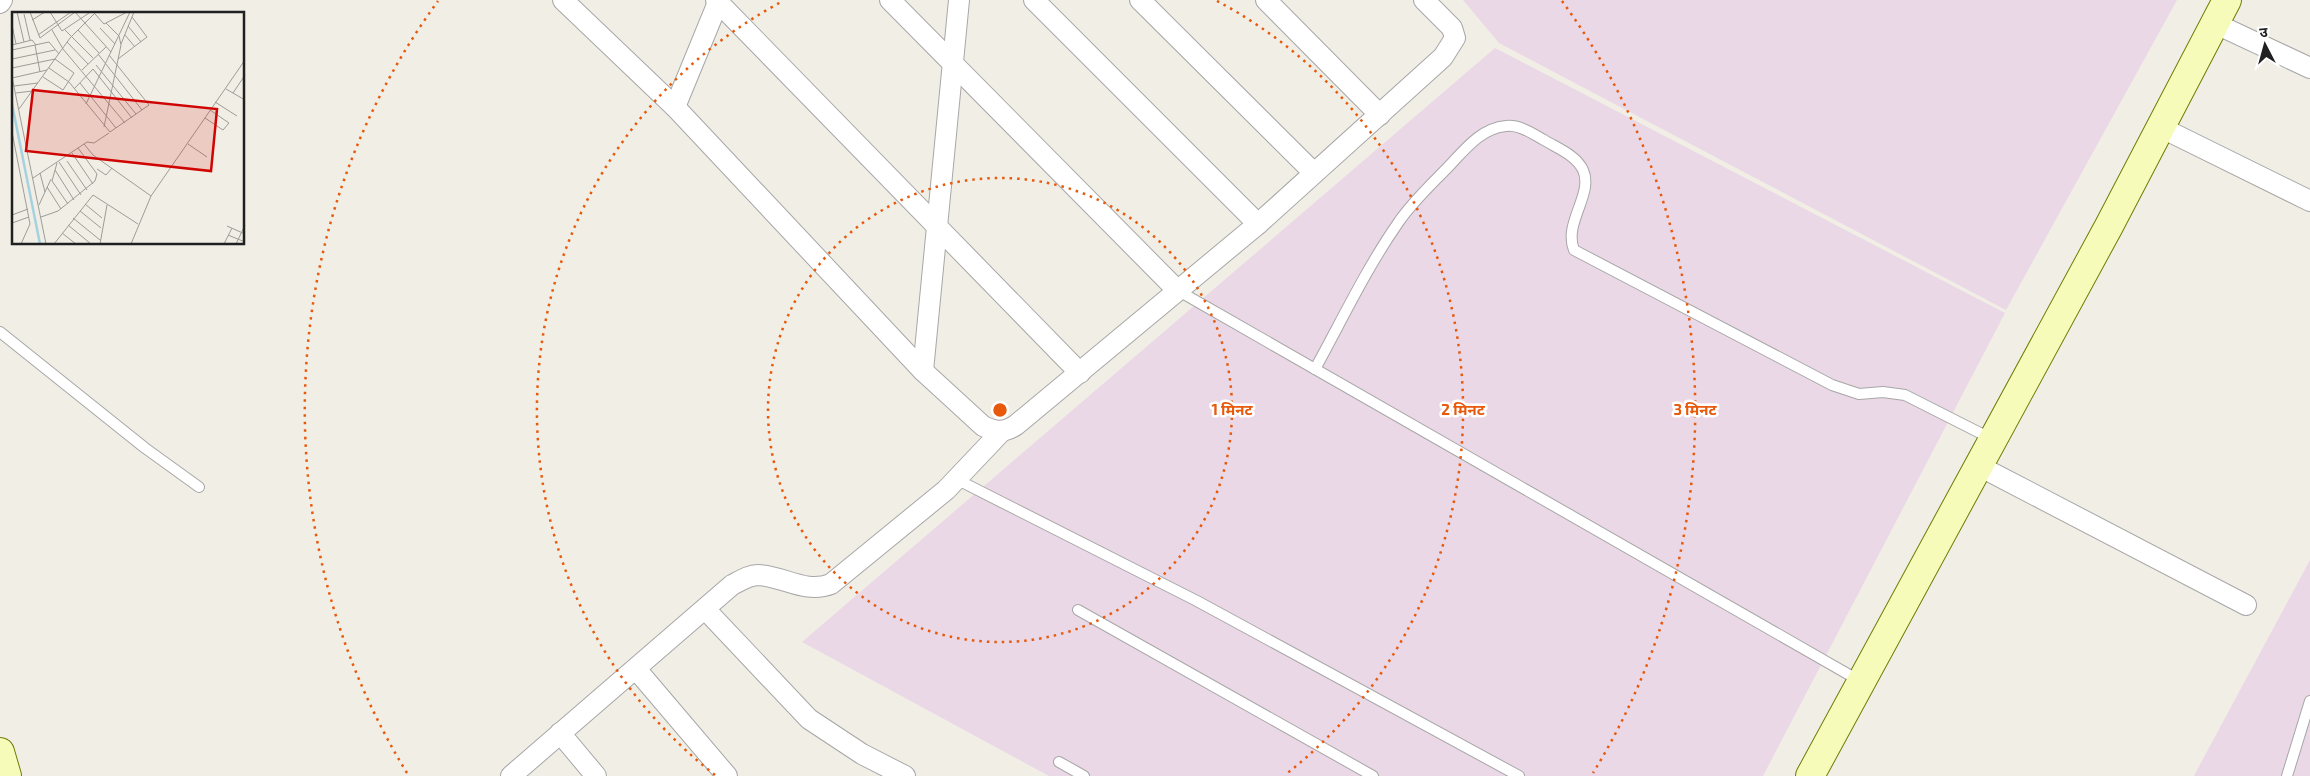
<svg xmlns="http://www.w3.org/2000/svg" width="2310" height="776" font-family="'Exo 2','Noto Sans Devanagari',sans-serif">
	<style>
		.industrial { fill: #ead8e6 }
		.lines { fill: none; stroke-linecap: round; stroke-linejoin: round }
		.lane-casing { stroke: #a7a7a7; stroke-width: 12 }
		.street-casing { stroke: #a7a7a7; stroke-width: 22 }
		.secondary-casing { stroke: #6d7d02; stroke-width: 30 }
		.lane { stroke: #fff; stroke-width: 10 }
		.street { stroke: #fff; stroke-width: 20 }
		.secondary { stroke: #f7fbba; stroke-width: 28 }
		.ring { fill: none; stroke: #e8590c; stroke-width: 2.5; stroke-dasharray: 2.5 5 }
		.inset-river { fill: none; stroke: #a6d1df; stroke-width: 2.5 }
		.inset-road { fill: none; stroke: #9d9c97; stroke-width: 1 }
		.view { fill: #d00400; fill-opacity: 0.15; stroke: #d00400; stroke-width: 2.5 }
		.inset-edge { fill: none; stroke: #202020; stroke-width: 2.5 }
		.centre { fill: #e8590c; stroke: #fff; stroke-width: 2.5 }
		.ring-label { font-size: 15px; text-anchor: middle; font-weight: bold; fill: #e8590c; stroke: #fff; stroke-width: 5; stroke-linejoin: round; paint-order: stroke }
	</style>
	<rect width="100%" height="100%" fill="#f1eee6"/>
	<g class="industrial">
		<path d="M1463,0H2177L2006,310L1499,43Z"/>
		<path d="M1495,48L2005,313L1763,776H1049L802,642Z"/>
		<path d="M2310,560V776H2194L2196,772Z"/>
	</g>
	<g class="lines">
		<defs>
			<g id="lane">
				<path d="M1177,290L1860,681"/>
				<path d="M0,332L145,448L199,487"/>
				<path d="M1315,369C1342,320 1366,269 1398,223C1412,202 1433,183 1451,164C1466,148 1482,128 1506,126C1519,124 1533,134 1544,140C1557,148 1576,155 1583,170C1594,194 1563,223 1574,250L1832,385L1859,394L1883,392L1905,395L1992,439"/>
				<path d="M956,479L1197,601L1519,776"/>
				<path d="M1078,610L1373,776"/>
				<path d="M1059,762L1084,776"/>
				<path d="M2287,776L2310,701"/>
			</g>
			<g id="street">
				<path d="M563,0L675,107L923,371L983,426C995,432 1004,433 1016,425L1258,224L1443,57L1455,38L1452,28L1424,0"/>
				<path d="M716,0L1080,373"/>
				<path d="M890,0L1177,290"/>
				<path d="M1034,0L1258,224"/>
				<path d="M1140,0L1314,173"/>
				<path d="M1266,0L1380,115"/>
				<path d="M0,3L2,0"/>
				<path d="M2214,23L2310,68"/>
				<path d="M675,107L719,0"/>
				<path d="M2160,127L2310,201"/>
				<path d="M923,371L959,0"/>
				<path d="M1979,466L2246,605"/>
				<path d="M705,609L809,719L862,754L905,776"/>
				<path d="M636,669L727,776"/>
				<path d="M560,733L596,776"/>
				<path d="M511,776L732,585C740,581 749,575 758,575C784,576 805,594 831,584L946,490L1002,431"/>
			</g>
			<g id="secondary">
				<path d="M0,752L7,776"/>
				<path d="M1810,776L2109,226L2227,0"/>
			</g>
		</defs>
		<use href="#lane" class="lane-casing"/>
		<use href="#street" class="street-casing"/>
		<use href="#secondary" class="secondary-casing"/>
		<use href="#lane" class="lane"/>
		<use href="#street" class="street"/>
		<use href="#secondary" class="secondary"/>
	</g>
	<g class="ring">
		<circle cx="1000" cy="410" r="232"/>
		<path d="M715 775A463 463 0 0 1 783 1M1217 1A463 463 0 0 1 1285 775"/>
		<path d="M407 773A695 695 0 0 1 438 1M1562 1A695 695 0 0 1 1593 773"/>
	</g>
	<g transform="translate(12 12)">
		<rect width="232" height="232" fill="#f1eee6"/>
		<path class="inset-river" d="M0,92L28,232"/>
		<path class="inset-road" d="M5,0L12,30M18,0L28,26L63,0L99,40M38,0L50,19L77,1M12,2L18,28M83,2L92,12L115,0M20,8L33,0M0,13L4,32M116,14L129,30M88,16L103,32M40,18L51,37L113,111M53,18L81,46M66,18L87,41M26,23L59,0M113,23L123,35M55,30L76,52M109,32L122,0M0,33L20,28L24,33M23,33L28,60M0,38L37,30L47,42M86,42L130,98M0,47L43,38M106,47L135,25L120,5M84,53L124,102M0,56L43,47L62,61L51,78L31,65M37,56L57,70L98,120L137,93L97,43M70,58L94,35M0,65L34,232M0,66L35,58M68,71L104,116M2,74L26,71M62,77L81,57L120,106M214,77L233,88M4,81L20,79M221,81L233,63M203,90L225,104M74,92L118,0M7,97L58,26L84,0M193,106L211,118L217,111L198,98M92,115L109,33L107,24L94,11M0,120L18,212L9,232M72,132L81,143L139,184M176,132L195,145M60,141L81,172M55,149L75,178M47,150L69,183M45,151L40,169L56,192M85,157L94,163L100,156M43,158L62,188M28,161L33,180M21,166L75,130L82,131L97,121M35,175L49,197M73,192L90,206M27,193L39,167M68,199L89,216M0,203L16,197M29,205L46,199L83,169L85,162L66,136M61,206L88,228M0,211L17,205M56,213L79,232M215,214L233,222M50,221L64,232M216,223L233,230M42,232L81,183L126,212M88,232L95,193M119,232L139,184L233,48M212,232L220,216M224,232L233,213"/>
		<path class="view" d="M21,78L205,97L199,159L14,139Z"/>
		<rect width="232" height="232" class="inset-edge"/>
	</g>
	<circle cx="1000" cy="410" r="8" class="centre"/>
	<g class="ring-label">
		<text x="1232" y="415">1 मिनट</text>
		<text x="1463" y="415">2 मिनट</text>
		<text x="1695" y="415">3 मिनट</text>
	</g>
	<g transform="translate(2265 45) rotate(354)" stroke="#ffffff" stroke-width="4" paint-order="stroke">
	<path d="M0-4L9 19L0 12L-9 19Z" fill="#202020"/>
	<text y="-8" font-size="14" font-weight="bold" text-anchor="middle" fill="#202020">उ</text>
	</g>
</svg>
